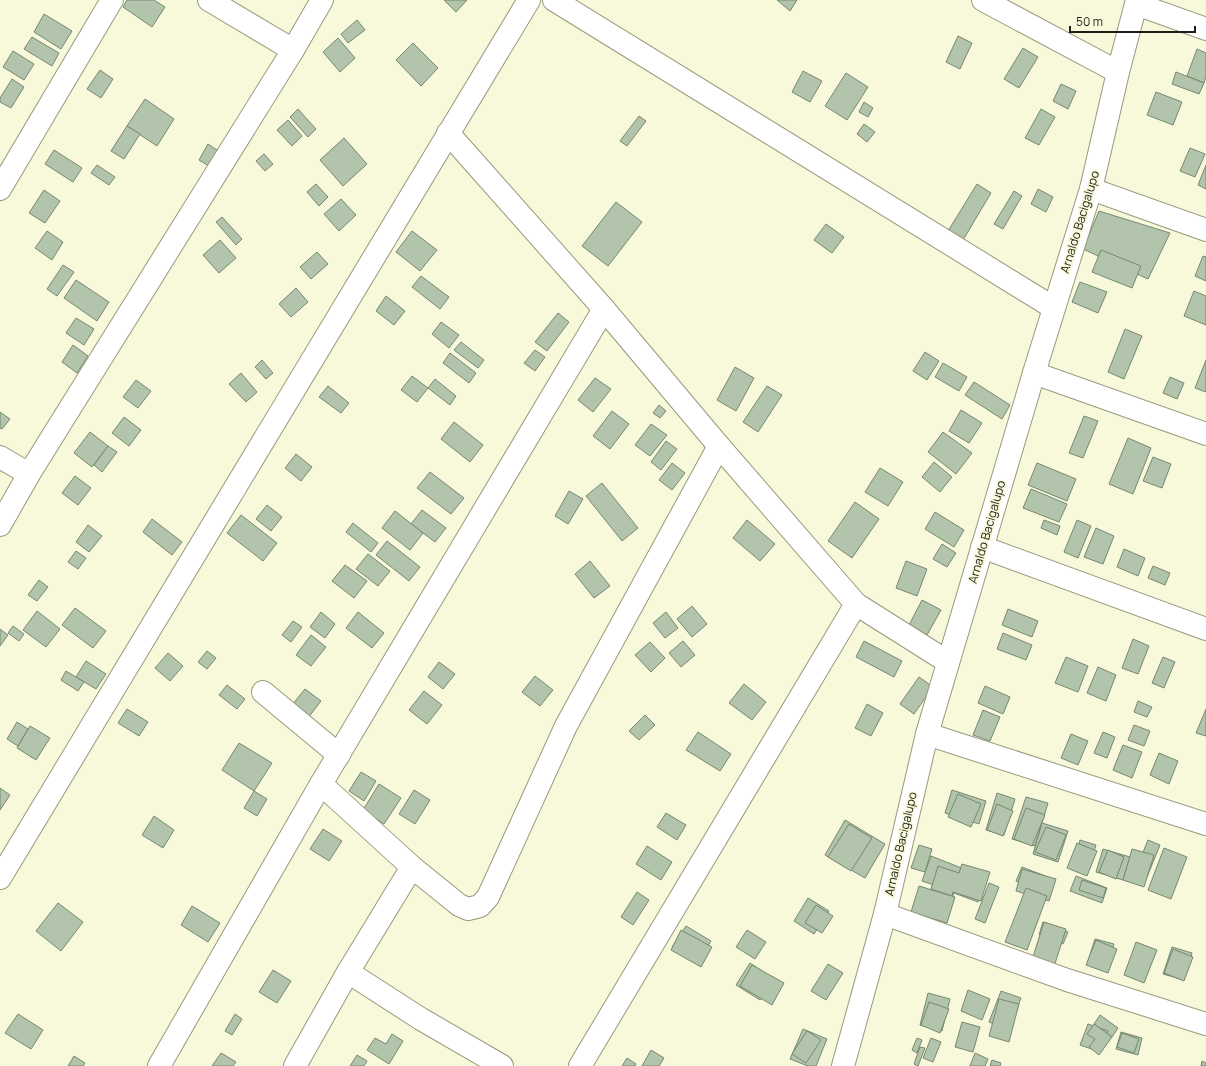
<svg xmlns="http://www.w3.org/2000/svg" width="1206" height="1066" font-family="Manrope,sans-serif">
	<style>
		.building { fill: #b2c4ac; stroke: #778871 }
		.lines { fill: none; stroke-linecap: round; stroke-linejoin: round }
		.minor-casing { stroke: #98997d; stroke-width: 24 }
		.minor { stroke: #fff; stroke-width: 22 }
		.labels { text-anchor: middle; stroke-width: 3.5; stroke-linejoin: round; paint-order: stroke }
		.street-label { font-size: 12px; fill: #1d1e13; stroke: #f8f8da }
	</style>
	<rect width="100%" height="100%" fill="#f8f8da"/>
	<g class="building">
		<path d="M127,0H154L165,7L152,27L123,7Z"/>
		<path d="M444,0H467L456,12Z"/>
		<path d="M777,0H797L790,11Z"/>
		<path d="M44,14L72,31L61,49L34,32Z"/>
		<path d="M357,20L365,30L348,43L341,34Z"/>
		<path d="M958,36L972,43L960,69L946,62Z"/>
		<path d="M32,37L59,53L52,66L24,49Z"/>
		<path d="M338,38L355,58L340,72L323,52Z"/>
		<path d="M413,43L438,68L421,86L396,60Z"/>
		<path d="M1023,48L1038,57L1019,88L1004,79Z"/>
		<path d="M1197,49L1206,53V77L1204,83L1187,76Z"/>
		<path d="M13,51L34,64L24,80L3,67Z"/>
		<path d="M100,70L113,79L101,98L87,89Z"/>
		<path d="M803,71L822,81L810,102L792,92Z"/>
		<path d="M1176,72L1204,83L1199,94L1172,84Z"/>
		<path d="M846,73L868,87L847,120L825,106Z"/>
		<path d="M12,79L24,87L11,108L0,102V98Z"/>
		<path d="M1061,84L1076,91L1068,109L1053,101Z"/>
		<path d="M1156,92L1182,102L1173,125L1147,115Z"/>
		<path d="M145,99L174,119L157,146L127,126Z"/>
		<path d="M864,102L873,108L868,117L859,112Z"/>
		<path d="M298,109L316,129L308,137L290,117Z"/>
		<path d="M1041,109L1055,117L1039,145L1025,138Z"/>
		<path d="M639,116L646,121L627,146L620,141Z"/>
		<path d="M288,120L302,136L292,146L277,130Z"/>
		<path d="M864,124L875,132L867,142L857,134Z"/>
		<path d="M127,126L140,134L124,159L111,151Z"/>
		<path d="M344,138L367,164L343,186L320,160Z"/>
		<path d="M208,144L223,154L214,169L199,160Z"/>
		<path d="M1190,148L1205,154L1195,177L1180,171Z"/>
		<path d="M54,150L82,168L73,182L45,164Z"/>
		<path d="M264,154L273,164L265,171L256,161Z"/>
		<path d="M97,165L115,177L109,185L91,173Z"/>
		<path d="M1206,165V189L1198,185Z"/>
		<path d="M316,184L328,197L319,206L307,192Z"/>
		<path d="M977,184L991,193L963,240L948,231Z"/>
		<path d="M1038,189L1053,197L1046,212L1031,204Z"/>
		<path d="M44,190L60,201L45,223L29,213Z"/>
		<path d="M1014,191L1022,196L1003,229L994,224Z"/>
		<path d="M341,199L356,215L339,231L324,214Z"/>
		<path d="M616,202L642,222L608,266L582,246Z"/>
		<path d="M1099,211L1170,233L1148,279L1083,249Z"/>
		<path d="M222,217L242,239L236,245L216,222Z"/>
		<path d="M826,224L844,237L832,253L814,240Z"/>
		<path d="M47,231L63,242L52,260L35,248Z"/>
		<path d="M412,231L437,250L420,271L396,252Z"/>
		<path d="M220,240L236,258L219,273L203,255Z"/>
		<path d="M1101,250L1141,266L1132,288L1092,272Z"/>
		<path d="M317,252L328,264L311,279L300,267Z"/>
		<path d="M1203,256L1206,257V281L1195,276Z"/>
		<path d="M63,265L74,272L57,296L47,289Z"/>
		<path d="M421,276L449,297L440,309L412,287Z"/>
		<path d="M76,280L109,302L97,321L64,298Z"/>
		<path d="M1080,282L1107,292L1098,313L1072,302Z"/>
		<path d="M296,288L308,302L291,317L279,304Z"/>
		<path d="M1194,291L1206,296V325L1184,316Z"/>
		<path d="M386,296L405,311L394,325L376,311Z"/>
		<path d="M558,313L569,322L547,351L535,342Z"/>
		<path d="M76,318L94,329L84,345L66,333Z"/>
		<path d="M441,322L459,335L449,348L432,334Z"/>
		<path d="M1125,329L1142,336L1124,379L1108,372Z"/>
		<path d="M461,342L484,360L478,368L454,350Z"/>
		<path d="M73,345L88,356L77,373L62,362Z"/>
		<path d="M535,350L545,357L535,371L524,363Z"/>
		<path d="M925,352L939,361L927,380L913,371Z"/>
		<path d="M450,353L476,373L469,383L443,363Z"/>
		<path d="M262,360L273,373L266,379L255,367Z"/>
		<path d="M1206,360V392L1195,388Z"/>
		<path d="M943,363L967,377L959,391L935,377Z"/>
		<path d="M735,367L754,378L736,411L717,400Z"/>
		<path d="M241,373L257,392L246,402L229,384Z"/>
		<path d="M412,376L428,388L417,402L401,390Z"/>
		<path d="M1170,377L1184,383L1177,399L1163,393Z"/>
		<path d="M595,378L611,389L593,412L578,400Z"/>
		<path d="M435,379L456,396L450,405L428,388Z"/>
		<path d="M136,380L151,391L138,408L123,397Z"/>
		<path d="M974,382L1010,405L1002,419L965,395Z"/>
		<path d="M328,386L349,403L341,413L319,397Z"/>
		<path d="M767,386L782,395L758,432L743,422Z"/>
		<path d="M659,405L666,411L660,418L653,413Z"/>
		<path d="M961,410L982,423L969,443L949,431Z"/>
		<path d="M612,411L629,424L610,449L593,436Z"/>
		<path d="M0,412L10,419L2,429L0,428Z"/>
		<path d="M1084,416L1098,421L1083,458L1069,453Z"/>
		<path d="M124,417L141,430L129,446L112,433Z"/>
		<path d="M454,422L483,445L470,462L441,439Z"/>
		<path d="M651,424L667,435L650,456L635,445Z"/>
		<path d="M90,432L108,446L92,467L74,453Z"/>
		<path d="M943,432L972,453L956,474L928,452Z"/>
		<path d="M1128,438L1151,448L1133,494L1109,484Z"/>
		<path d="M666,441L677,449L661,470L651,462Z"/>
		<path d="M108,446L117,452L102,472L94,465Z"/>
		<path d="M296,454L312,467L301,481L285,468Z"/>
		<path d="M1153,457L1171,464L1162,488L1143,481Z"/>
		<path d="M934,462L952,477L940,492L922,477Z"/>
		<path d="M672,463L685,473L672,490L659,480Z"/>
		<path d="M1037,463L1076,479L1067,501L1028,485Z"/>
		<path d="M880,468L903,482L888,506L865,492Z"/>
		<path d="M430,472L464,498L451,514L417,488Z"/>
		<path d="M75,476L91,488L78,505L62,493Z"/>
		<path d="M602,483L638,528L622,541L586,496Z"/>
		<path d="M1031,489L1067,504L1059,522L1023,508Z"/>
		<path d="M569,491L583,499L568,524L555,516Z"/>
		<path d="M855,502L879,519L852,558L828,541Z"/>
		<path d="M267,505L282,517L271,531L256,519Z"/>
		<path d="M422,510L446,528L435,542L411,524Z"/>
		<path d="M395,511L423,533L410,550L382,528Z"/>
		<path d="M935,512L964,530L954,547L925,529Z"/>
		<path d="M241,515L277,543L263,561L227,533Z"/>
		<path d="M152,519L182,542L172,555L143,532Z"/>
		<path d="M747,520L775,544L760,561L733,538Z"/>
		<path d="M1044,520L1060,526L1057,535L1041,528Z"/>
		<path d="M1077,520L1091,526L1078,558L1064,552Z"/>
		<path d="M353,523L378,543L371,552L346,532Z"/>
		<path d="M88,525L102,536L89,552L76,542Z"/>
		<path d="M1096,528L1114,536L1103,564L1084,557Z"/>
		<path d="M387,541L420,567L409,581L376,555Z"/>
		<path d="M942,544L956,553L947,567L933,559Z"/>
		<path d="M1124,549L1145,558L1138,576L1117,567Z"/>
		<path d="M76,551L86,558L78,569L68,562Z"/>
		<path d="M368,554L390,571L378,586L356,569Z"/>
		<path d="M590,561L610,586L594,598L575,574Z"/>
		<path d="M906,561L927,569L917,596L896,588Z"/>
		<path d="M345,565L367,581L354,598L332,581Z"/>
		<path d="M1153,566L1170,573L1165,585L1148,578Z"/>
		<path d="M39,580L48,587L37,601L28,595Z"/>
		<path d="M922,600L941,610L927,635L909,625Z"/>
		<path d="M692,606L707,624L692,637L677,619Z"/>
		<path d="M75,608L106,631L93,648L62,625Z"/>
		<path d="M1008,609L1038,621L1032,637L1002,625Z"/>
		<path d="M37,611L60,629L46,647L23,630Z"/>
		<path d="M321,612L335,624L325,638L310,627Z"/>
		<path d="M358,612L384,633L372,648L346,628Z"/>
		<path d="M666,612L678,628L665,638L653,623Z"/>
		<path d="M293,621L302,627L291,642L282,635Z"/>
		<path d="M13,626L24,634L19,641L8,633Z"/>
		<path d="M0,629L8,635L0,646Z"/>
		<path d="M1003,633L1032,645L1026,660L997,649Z"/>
		<path d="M311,635L326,647L311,666L296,655Z"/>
		<path d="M1133,639L1149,646L1138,674L1122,668Z"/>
		<path d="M683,641L695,655L681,667L669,653Z"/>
		<path d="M864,641L902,661L894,677L856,657Z"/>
		<path d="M650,642L665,658L651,672L635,655Z"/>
		<path d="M207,651L216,658L207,669L198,662Z"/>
		<path d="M168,653L183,666L170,681L155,668Z"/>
		<path d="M1066,657L1088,666L1078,692L1055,683Z"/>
		<path d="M1163,657L1175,662L1164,688L1152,683Z"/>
		<path d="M86,661L106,674L96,689L76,677Z"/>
		<path d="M439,662L455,674L443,689L428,677Z"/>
		<path d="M1098,667L1116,675L1106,701L1087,693Z"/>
		<path d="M66,671L84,682L78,691L61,680Z"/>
		<path d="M535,676L553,690L540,706L522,692Z"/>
		<path d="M919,677L933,687L914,714L900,704Z"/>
		<path d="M744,684L766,702L752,720L729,703Z"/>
		<path d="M227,685L245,699L237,709L219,695Z"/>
		<path d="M985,686L1010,697L1003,714L978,703Z"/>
		<path d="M305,689L321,701L308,718L292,705Z"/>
		<path d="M424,691L442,705L427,724L409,710Z"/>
		<path d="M1138,701L1152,707L1147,717L1134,712Z"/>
		<path d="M867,704L883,713L871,736L855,728Z"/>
		<path d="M127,709L148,722L139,736L118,723Z"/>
		<path d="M1206,709V736L1196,733Z"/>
		<path d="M983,710L1000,717L990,741L973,735Z"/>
		<path d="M645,715L655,725L639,740L629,731Z"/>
		<path d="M17,722L28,729L18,746L7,739Z"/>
		<path d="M1134,725L1150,731L1144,746L1128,740Z"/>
		<path d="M30,726L50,738L36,760L17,748Z"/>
		<path d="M698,732L731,754L720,771L686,750Z"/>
		<path d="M1103,732L1115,737L1107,758L1094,753Z"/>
		<path d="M1071,734L1088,741L1078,765L1061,758Z"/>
		<path d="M239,743L272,763L254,791L222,770Z"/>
		<path d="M1123,745L1142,752L1132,778L1113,770Z"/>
		<path d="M1159,753L1178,761L1169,784L1150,775Z"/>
		<path d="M361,772L376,781L364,801L349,791Z"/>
		<path d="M379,784L401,798L384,824L363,810Z"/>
		<path d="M0,788L10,795L0,810Z"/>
		<path d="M414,790L430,800L415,824L399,814Z"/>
		<path d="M952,790L986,801L979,824L945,813Z"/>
		<path d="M254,791L267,799L257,816L244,808Z"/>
		<path d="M997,793L1015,799L1004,835L986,830Z"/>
		<path d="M958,794L981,804L971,827L948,817Z"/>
		<path d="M1026,797L1048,803L1035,846L1012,839Z"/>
		<path d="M997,804L1013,811L1003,836L987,830Z"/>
		<path d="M1026,808L1045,815L1032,846L1014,839Z"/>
		<path d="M666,813L686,825L677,840L657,827Z"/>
		<path d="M154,816L174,830L163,848L142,835Z"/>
		<path d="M845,820L885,844L865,878L825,855Z"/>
		<path d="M1042,823L1068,831L1058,862L1033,854Z"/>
		<path d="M849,824L872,838L851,871L828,857Z"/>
		<path d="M1046,827L1066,835L1056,860L1035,852Z"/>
		<path d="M323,829L342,841L329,861L310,849Z"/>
		<path d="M1080,840L1096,845L1088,870L1073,866Z"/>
		<path d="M1148,840L1160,845L1147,877L1135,872Z"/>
		<path d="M1077,843L1097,851L1087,876L1067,868Z"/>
		<path d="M919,845L932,849L925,872L911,868Z"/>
		<path d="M647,846L672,862L661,880L636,864Z"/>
		<path d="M1164,848L1187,857L1171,899L1148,890Z"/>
		<path d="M1103,849L1130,857L1123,880L1096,872Z"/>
		<path d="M1132,849L1154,855L1144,887L1123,880Z"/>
		<path d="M1108,850L1124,857L1116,879L1099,872Z"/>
		<path d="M931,856L987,878L978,902L954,893L943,921L923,914L934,885L922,881Z"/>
		<path d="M962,864L990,872L981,901L953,892L952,896L931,889L938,866L959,873Z"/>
		<path d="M1022,867L1053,879L1048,893L1016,881Z"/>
		<path d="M1022,869L1056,879L1049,901L1016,891Z"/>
		<path d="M1076,876L1107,888L1102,903L1070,891Z"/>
		<path d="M1082,880L1106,888L1103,898L1079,890Z"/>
		<path d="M989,883L999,887L985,923L975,919Z"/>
		<path d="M919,886L955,897L947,923L911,912Z"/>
		<path d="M1026,888L1047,896L1027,950L1005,942Z"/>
		<path d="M637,892L649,900L633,925L621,917Z"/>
		<path d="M808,898L829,911L814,934L794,921Z"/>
		<path d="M58,903L83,922L61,951L36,931Z"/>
		<path d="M816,905L833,916L822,933L805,923Z"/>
		<path d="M192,906L220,923L208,942L181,925Z"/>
		<path d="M1043,922L1068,932L1063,944L1039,935Z"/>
		<path d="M1044,922L1066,929L1053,970L1031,963Z"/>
		<path d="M686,926L711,941L697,963L672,947Z"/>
		<path d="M681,930L712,947L701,967L671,950Z"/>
		<path d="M747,930L766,942L755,959L736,947Z"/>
		<path d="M1095,939L1114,944L1106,970L1087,964Z"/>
		<path d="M1096,940L1117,949L1108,973L1086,965Z"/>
		<path d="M1136,942L1157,950L1144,983L1124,975Z"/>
		<path d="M1172,947L1192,953L1184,980L1163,974Z"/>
		<path d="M1173,949L1193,957L1184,981L1164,973Z"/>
		<path d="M750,963L774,979L760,1000L736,985Z"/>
		<path d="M828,964L843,973L826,1000L811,991Z"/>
		<path d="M752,965L784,983L772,1005L740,986Z"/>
		<path d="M273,970L291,981L277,1003L259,992Z"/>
		<path d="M968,990L990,999L982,1020L961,1011Z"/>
		<path d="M1001,991L1021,998L1009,1030L989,1022Z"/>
		<path d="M928,993L950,999L942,1031L920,1025Z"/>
		<path d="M999,999L1019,1004L1009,1042L989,1036Z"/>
		<path d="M929,1002L949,1009L940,1033L921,1025Z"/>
		<path d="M18,1014L43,1030L31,1049L5,1033Z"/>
		<path d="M235,1014L242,1019L232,1035L225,1031Z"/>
		<path d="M1100,1015L1118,1028L1112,1037L1094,1024Z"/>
		<path d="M962,1022L980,1027L973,1052L955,1047Z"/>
		<path d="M1088,1024L1108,1031L1100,1052L1080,1045Z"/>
		<path d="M1094,1024L1112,1037L1099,1055L1089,1047L1095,1039L1087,1034Z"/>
		<path d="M803,1029L827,1039L816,1066H808L790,1059Z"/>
		<path d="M807,1031L821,1040L806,1063L792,1054Z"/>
		<path d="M1121,1032L1142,1038L1138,1055L1116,1049Z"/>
		<path d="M1122,1033L1139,1039L1134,1053L1117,1047Z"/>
		<path d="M392,1034L403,1041L389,1064L367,1050L375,1038L386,1044Z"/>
		<path d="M917,1038L922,1040L917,1053L912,1050Z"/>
		<path d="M931,1038L941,1042L933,1062L923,1058Z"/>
		<path d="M920,1047L925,1048L918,1066L914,1064Z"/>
		<path d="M651,1050L664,1058L659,1066H642Z"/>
		<path d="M221,1053L236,1062L233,1066H212Z"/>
		<path d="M975,1053L988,1059L985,1066H970Z"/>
		<path d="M357,1055L367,1061L364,1066H350Z"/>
		<path d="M74,1056L85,1063L83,1066H68Z"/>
		<path d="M627,1058L636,1064L635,1066H622Z"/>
		<path d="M992,1060L1001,1063L1000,1066H990Z"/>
		<path d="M1202,1061L1206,1063V1066H1201Z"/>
	</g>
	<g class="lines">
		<defs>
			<g id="minor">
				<path d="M209,0L293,50"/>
				<path d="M554,0L1054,308"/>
				<path d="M983,0L1118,72"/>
				<path d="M1136,4L1206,29"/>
				<path d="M448,133L604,309L719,446L856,604L948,662"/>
				<path d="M0,189L112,0"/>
				<path d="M1091,189L1206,230"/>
				<path d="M1034,373L1206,434"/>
				<path d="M0,457L29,474"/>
				<path d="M0,525L29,474L293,50L322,0"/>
				<path d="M982,547L1206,629"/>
				<path d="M263,692L339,755"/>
				<path d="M927,734L1206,824"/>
				<path d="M321,784L412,867L459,905L468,909L480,906L488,897L566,726L719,446"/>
				<path d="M0,878L529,0"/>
				<path d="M885,914L1067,980L1206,1024"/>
				<path d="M348,972L421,1019L502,1066"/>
				<path d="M159,1066L321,784L604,309"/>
				<path d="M295,1066L348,972L412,867"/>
				<path d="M580,1066L856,604"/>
				<path d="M843,1066L885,914L927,734L1034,373L1091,189L1118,72L1137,0"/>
			</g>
		</defs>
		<use href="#minor" class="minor-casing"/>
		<use href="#minor" class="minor"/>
	</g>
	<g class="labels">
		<g class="street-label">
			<text transform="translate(1080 222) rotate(-73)" y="4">Arnaldo Bacigalupo</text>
			<text transform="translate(987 532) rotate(-74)" y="4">Arnaldo Bacigalupo</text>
			<text transform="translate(901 844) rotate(-77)" y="4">Arnaldo Bacigalupo</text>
		</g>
	</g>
	<path d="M1070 26v6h125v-6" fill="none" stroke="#1d1e13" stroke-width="2"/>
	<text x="1076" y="26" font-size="12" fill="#1d1e13" stroke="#f8f8da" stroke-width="3" paint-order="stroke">50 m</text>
</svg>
